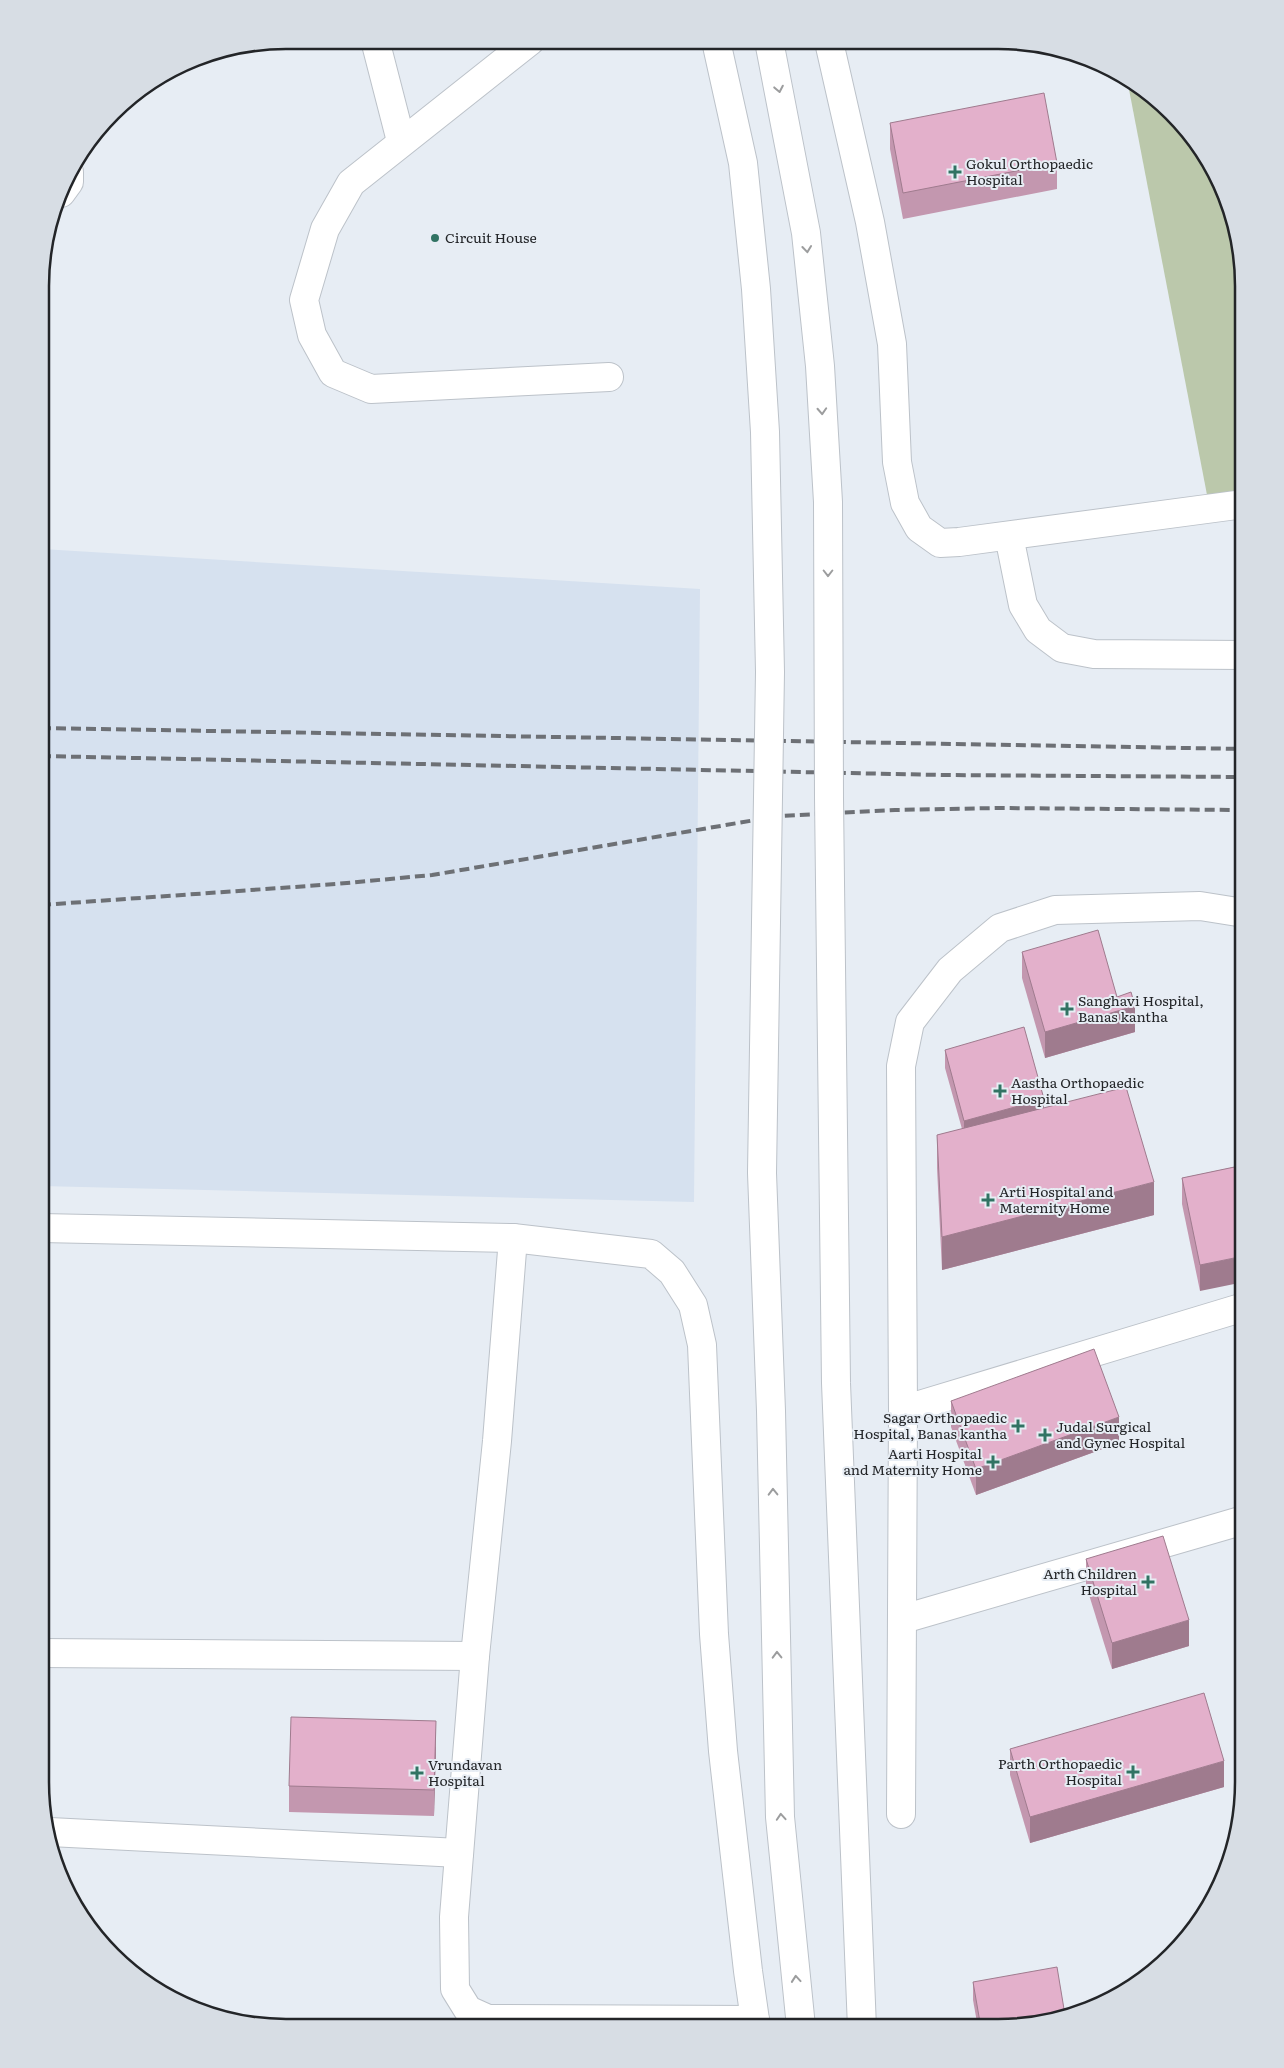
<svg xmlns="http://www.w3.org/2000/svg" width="1284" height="2068" font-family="Literata,serif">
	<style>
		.built { fill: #d6e1ef }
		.green { fill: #bbc8ab }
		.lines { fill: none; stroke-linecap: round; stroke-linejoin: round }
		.minor-casing { stroke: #bcc2c9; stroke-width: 30 }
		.minor { stroke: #fff; stroke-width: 28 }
		.rail { stroke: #6d7075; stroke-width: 4; stroke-dasharray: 10 5; stroke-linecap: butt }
		.major-bridge-casing { stroke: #bcc2c9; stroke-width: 30; stroke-linecap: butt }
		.major-bridge { stroke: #fff; stroke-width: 28 }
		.wall { fill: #c397af }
		.shaded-wall { fill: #9f7b8e }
		.building { fill: #e3b0cb; stroke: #9f7b8e }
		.oneway { stroke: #9c9d9e }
		.poi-dot { fill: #317363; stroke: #e7edf4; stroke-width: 2 }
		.labels { text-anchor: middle; stroke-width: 4; stroke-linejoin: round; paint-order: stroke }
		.poi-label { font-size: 14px; fill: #232528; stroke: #e7edf4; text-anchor: start }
		.rim { fill: none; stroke: #232528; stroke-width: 2.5 }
	</style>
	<rect width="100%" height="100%" fill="#e7edf4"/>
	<path class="built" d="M42,549L700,589L694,1202L41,1186Z"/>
	<path class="green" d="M1127,79L1148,91L1193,136L1225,192L1244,286V496L1208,500Z"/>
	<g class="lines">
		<defs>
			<g id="minor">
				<path d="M375,40L401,141"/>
				<path d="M530,41L351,183L325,229L304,300L312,335L333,373L371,389L609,377"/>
				<path d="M829,42L870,222L892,344L897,462L905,503L919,528L940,543L959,542L1244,504"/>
				<path d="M61,193L69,182V172"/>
				<path d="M1009,536L1023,605L1038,630L1062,648L1094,654L1244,655"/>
				<path d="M41,1228L513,1238L651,1254L672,1272L693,1305L702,1345L714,1634L723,1751L748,1971L756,2027"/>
				<path d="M513,1238L497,1441L475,1656L454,1917L455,1989L468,2010L488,2019L755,2020"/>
				<path d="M903,1410L1244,1307"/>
				<path d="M903,1619L1244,1520"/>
				<path d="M40,1653L475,1656"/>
				<path d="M901,1814L903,1410L901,1066L910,1022L950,970L1000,928L1055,910L1200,906L1244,913"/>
				<path d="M50,1832L459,1853"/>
			</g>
		</defs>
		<use href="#minor" class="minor-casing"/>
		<use href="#minor" class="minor"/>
		<g class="rail">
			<path d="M41,728L1244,749"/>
			<path d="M41,756L942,775L1244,777"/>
			<path d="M41,905L336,884L432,875L779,816L895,810L999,808L1244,810"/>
		</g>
		<defs>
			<g id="major-bridge">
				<path d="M716,41L743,163L756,289L765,432L770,672L762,1173L771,1411L780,1817L801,2027"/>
				<path d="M769,41L806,233L820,366L828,502L829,798L836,1383L862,2028"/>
			</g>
		</defs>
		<use href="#major-bridge" class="major-bridge-casing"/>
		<use href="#major-bridge" class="major-bridge"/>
	</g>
	<g class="wall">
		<path d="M890,123L1057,163V189L903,219L890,149Z"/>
		<path d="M1022,952L1117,997L1135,1032L1045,1058L1022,978Z"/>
		<path d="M945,1050L1044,1108L1154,1215L942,1270L937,1168V1135L962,1129L945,1068Z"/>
		<path d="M1244,1165L1200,1291L1182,1204V1178Z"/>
		<path d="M951,1401L1119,1443L976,1495L951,1427Z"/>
		<path d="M1086,1559L1189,1646L1112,1669L1086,1585Z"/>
		<path d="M436,1747L434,1816L289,1812V1786Z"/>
		<path d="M1010,1749L1224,1787L1030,1843L1010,1775Z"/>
		<path d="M973,1982L998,2028H978L973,2000Z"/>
	</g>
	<g class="shaded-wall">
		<path d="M1135,1006V1032L1045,1058V1032Z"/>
		<path d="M1044,1099V1117L964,1139V1121Z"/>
		<path d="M1154,1182V1215L942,1270V1237Z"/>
		<path d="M1244,1256V1282L1200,1291V1265Z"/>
		<path d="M1119,1417V1443L976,1495V1469Z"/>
		<path d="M1189,1620V1646L1112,1669V1643Z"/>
		<path d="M436,1721V1747L434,1816V1790Z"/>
		<path d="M1224,1761V1787L1030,1843V1817Z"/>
	</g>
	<g class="building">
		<path d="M1044,93L1057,163L903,193L890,123Z"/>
		<path d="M1098,930L1117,997L1131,992L1135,1006L1045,1032L1022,952Z"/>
		<path d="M1024,1027L1044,1099L964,1121L945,1050Z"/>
		<path d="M1126,1087L1154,1182L942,1237L937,1135Z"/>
		<path d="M1244,1165V1256L1200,1265L1182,1178Z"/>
		<path d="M1094,1349L1119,1417L976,1469L951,1401Z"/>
		<path d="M1163,1536L1189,1620L1112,1643L1086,1559Z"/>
		<path d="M1204,1693L1224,1761L1030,1817L1010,1749Z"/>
		<path d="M291,1717L436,1721L434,1790L289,1786Z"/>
		<path d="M1057,1967L1065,2015L998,2028H981L973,1982Z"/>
	</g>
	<defs><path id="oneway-chevron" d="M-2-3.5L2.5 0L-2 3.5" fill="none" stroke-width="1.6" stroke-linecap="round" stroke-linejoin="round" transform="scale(1.25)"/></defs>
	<g class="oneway">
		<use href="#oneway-chevron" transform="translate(779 89) rotate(79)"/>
		<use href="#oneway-chevron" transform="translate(807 249) rotate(84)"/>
		<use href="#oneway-chevron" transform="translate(822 411) rotate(87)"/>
		<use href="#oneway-chevron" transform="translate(828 573) rotate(90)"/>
		<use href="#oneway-chevron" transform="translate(773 1492) rotate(-91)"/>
		<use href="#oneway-chevron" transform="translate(777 1655) rotate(-91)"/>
		<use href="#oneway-chevron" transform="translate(781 1817) rotate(-94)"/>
		<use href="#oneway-chevron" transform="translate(796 1979) rotate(-95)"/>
	</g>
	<g class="poi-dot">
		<path d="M952.5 164.5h5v5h5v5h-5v5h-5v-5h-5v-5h5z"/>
		<circle cx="435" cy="238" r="5"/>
		<path d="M1064.5 1001.5h5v5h5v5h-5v5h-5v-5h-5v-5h5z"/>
		<path d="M997.5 1083.5h5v5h5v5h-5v5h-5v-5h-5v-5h5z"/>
		<path d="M985.5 1192.5h5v5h5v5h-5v5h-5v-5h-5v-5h5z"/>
		<path d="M1015.5 1418.5h5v5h5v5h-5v5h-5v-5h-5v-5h5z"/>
		<path d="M1042.5 1427.5h5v5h5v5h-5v5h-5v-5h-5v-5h5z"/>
		<path d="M990.5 1454.5h5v5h5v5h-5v5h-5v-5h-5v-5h5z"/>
		<path d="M1145.5 1574.5h5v5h5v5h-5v5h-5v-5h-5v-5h5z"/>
		<path d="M1130.5 1764.5h5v5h5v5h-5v5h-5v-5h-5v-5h5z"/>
		<path d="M414.5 1765.5h5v5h5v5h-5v5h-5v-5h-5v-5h5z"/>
	</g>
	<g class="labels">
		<g class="poi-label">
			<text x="966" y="169">Gokul Orthopaedic<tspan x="966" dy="16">Hospital</tspan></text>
			<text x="445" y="243">Circuit House</text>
			<text x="1078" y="1006">Sanghavi Hospital,<tspan x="1078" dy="16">Banas kantha</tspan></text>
			<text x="1011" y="1088">Aastha Orthopaedic<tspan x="1011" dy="16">Hospital</tspan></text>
			<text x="999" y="1197">Arti Hospital and<tspan x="999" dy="16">Maternity Home</tspan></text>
			<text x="1007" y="1423" text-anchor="end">Sagar Orthopaedic<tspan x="1007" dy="16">Hospital, Banas kantha</tspan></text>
			<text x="1056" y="1432">Judal Surgical<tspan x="1056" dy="16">and Gynec Hospital</tspan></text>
			<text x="982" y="1459" text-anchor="end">Aarti Hospital<tspan x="982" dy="16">and Maternity Home</tspan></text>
			<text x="1137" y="1579" text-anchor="end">Arth Children<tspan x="1137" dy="16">Hospital</tspan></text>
			<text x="1122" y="1769" text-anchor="end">Parth Orthopaedic<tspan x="1122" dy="16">Hospital</tspan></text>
			<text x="428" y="1770">Vrundavan<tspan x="428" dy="16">Hospital</tspan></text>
		</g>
	</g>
	<path d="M0 0H1284V2068H0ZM286 49H998A237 237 0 0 1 1235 286V1782A237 237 0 0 1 998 2019H286A237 237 0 0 1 49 1782V286A237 237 0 0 1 286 49Z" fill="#d7dde4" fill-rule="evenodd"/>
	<path class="rim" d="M286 49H998A237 237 0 0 1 1235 286V1782A237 237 0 0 1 998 2019H286A237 237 0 0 1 49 1782V286A237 237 0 0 1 286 49Z"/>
</svg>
